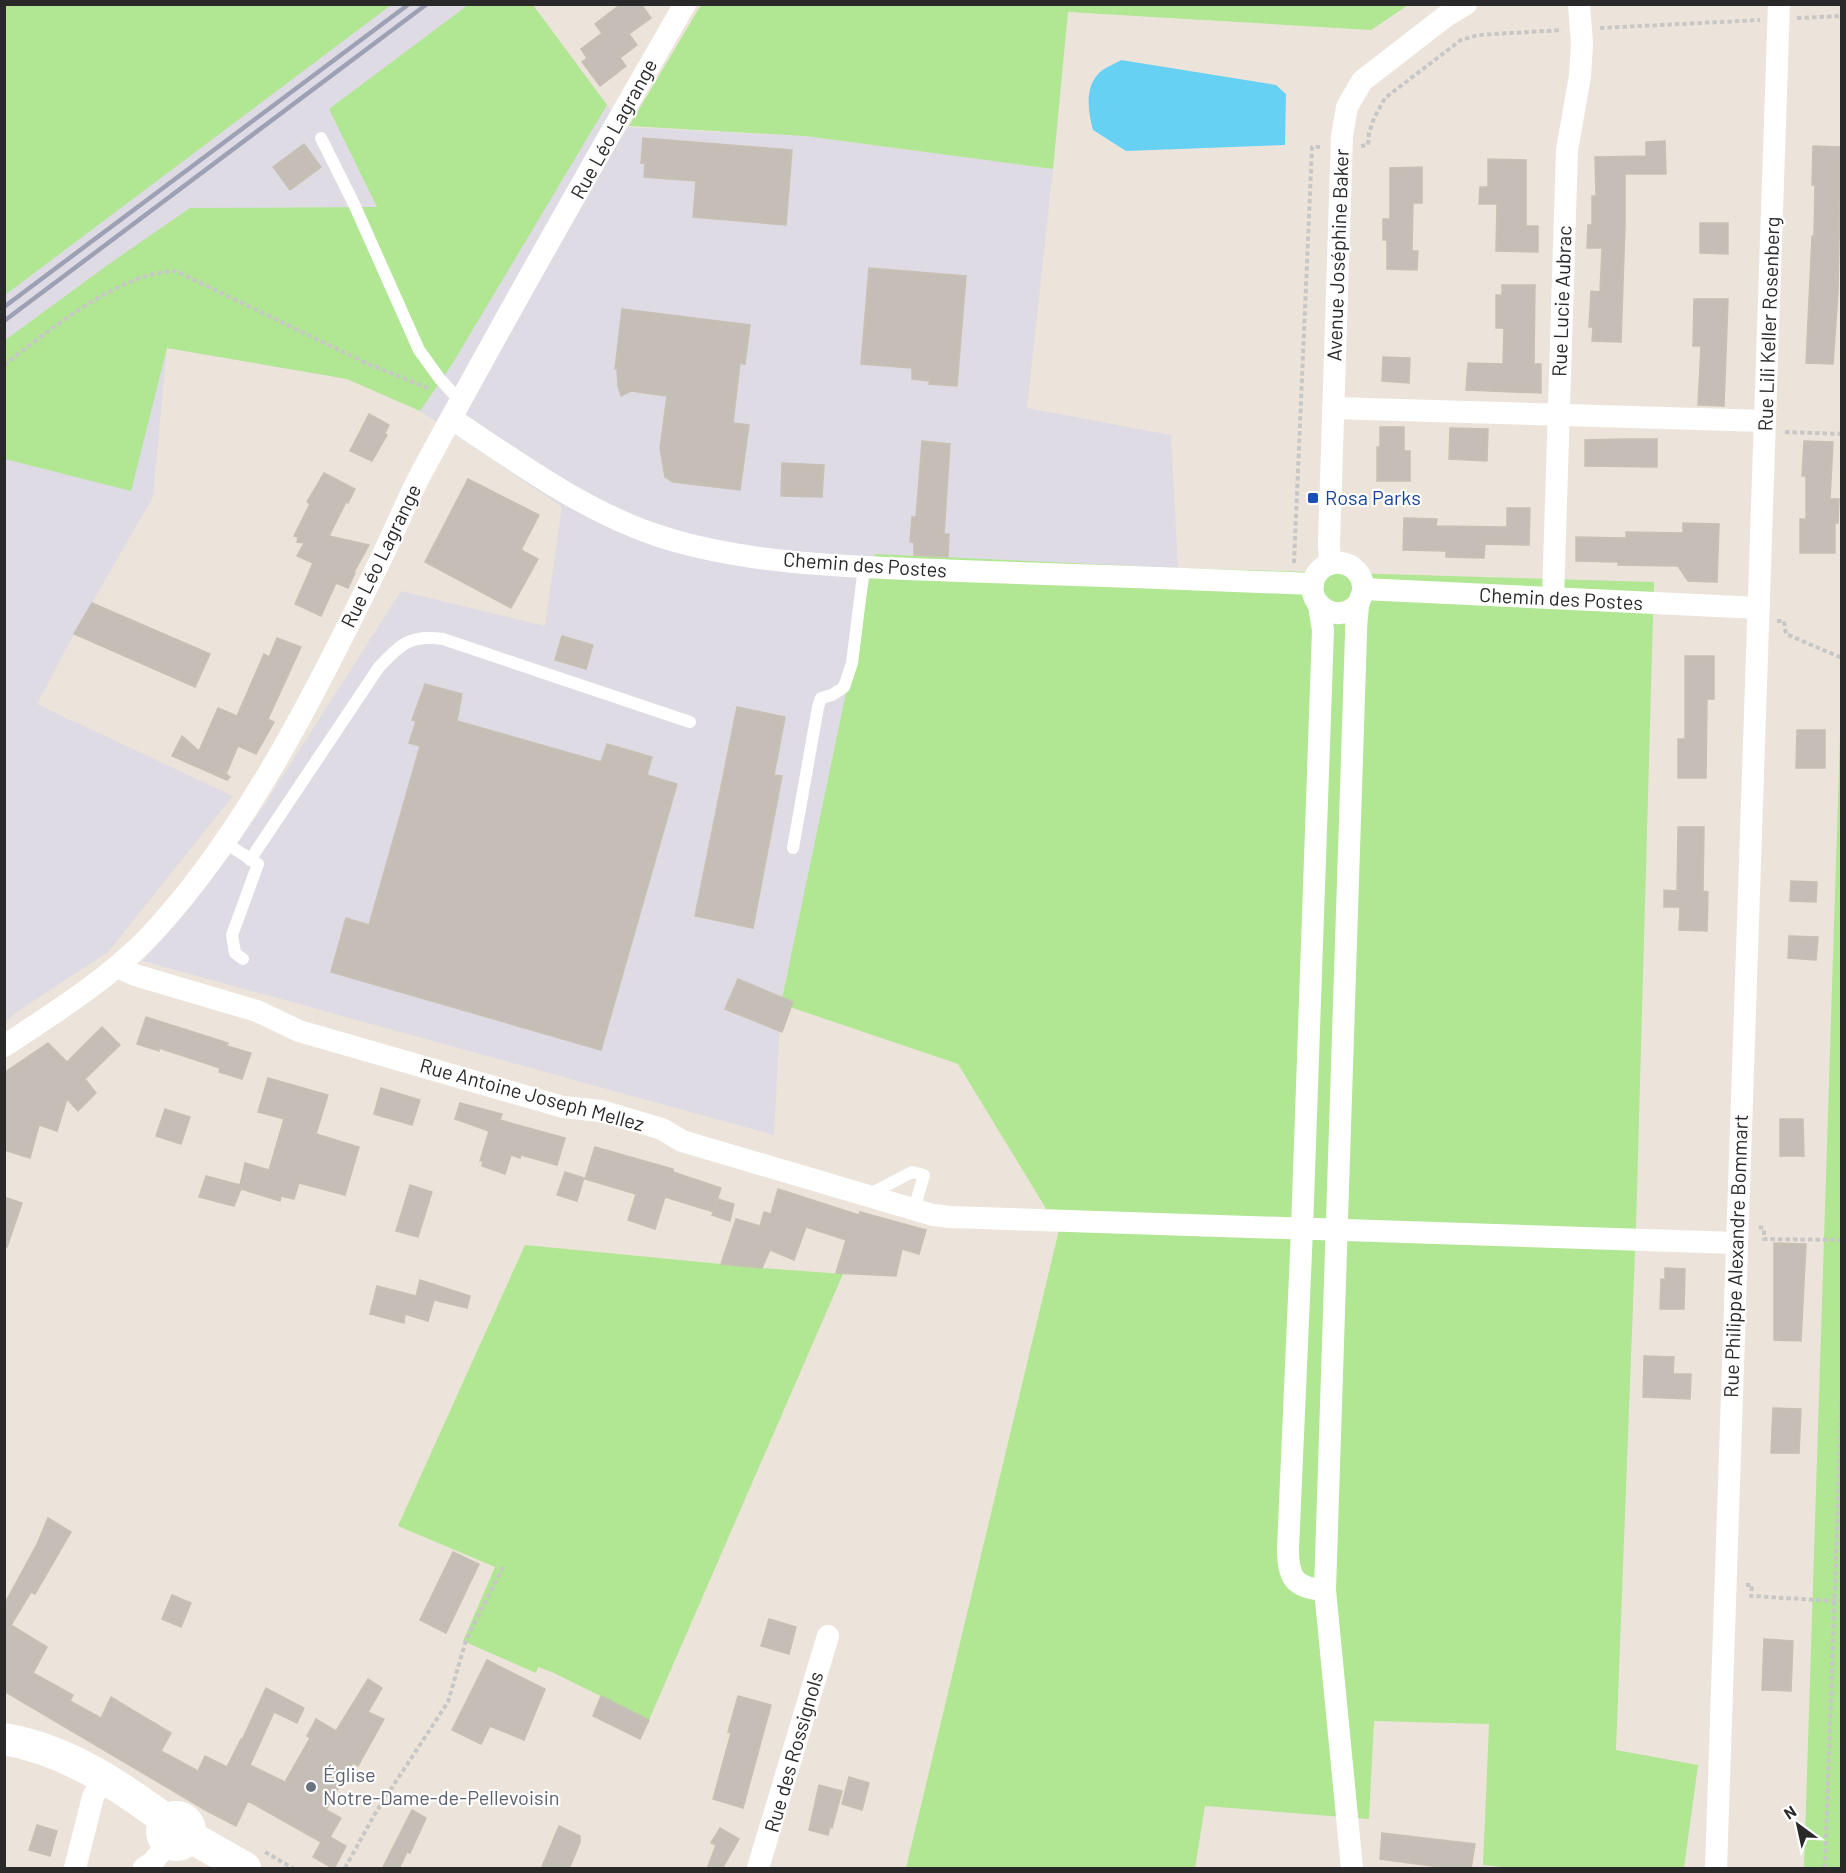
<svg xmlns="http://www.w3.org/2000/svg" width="1846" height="1873" font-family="Barlow,sans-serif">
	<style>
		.industrial { fill: #dedbe4 }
		.green { fill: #b1e693 }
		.water { fill: #67d1f4 }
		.building { fill: #c4beb6; stroke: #c8c0b4; stroke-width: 1.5 }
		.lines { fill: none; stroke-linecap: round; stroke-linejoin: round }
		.path { stroke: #c7c7c7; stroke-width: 4; stroke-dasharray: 4.5 3; stroke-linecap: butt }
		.lane { stroke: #fff; stroke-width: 12 }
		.street { stroke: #fff; stroke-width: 22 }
		.secondary { stroke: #fff; stroke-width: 32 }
		.rail { stroke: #9da1b5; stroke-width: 4.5 }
		.transit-dot { fill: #1a4fb4; stroke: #fff; stroke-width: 2 }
		.worship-dot { fill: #6b7280; stroke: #fff; stroke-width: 2 }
		.labels { text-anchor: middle; stroke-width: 4.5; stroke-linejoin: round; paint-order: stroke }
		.street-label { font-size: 20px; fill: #292929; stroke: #fff }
		.transit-label { font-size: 20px; fill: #164399; stroke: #fff; text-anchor: start }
		.worship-label { font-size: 20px; fill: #5b616d; stroke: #fff; text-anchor: start }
	</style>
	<rect width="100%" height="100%" fill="#ece4da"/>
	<path class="industrial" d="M5,5H533L623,127L805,136L1053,169L1027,408L1171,435L1178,568L781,1004L774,1135L143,961L229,856L265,804L401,591L545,626L562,507L420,411L347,379L167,348L153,497L74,634L37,704L233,796L108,952L15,1013L5,1023Z"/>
	<g class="green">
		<path d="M5,4H391V5L5,295Z"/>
		<path d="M468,5H533L607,105L451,366L420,411L347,379L167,348L131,491L5,459L4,341L109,264L190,208L377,207L329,109Z"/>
		<path d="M701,5V4L1408,5L1371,30L1068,12L1053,169L805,136L629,126Z"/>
		<path d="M875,554L1178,568L1654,582L1636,1226L1616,1750L1698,1765L1684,1868H1511L1483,1865L1489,1724L1374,1721L1369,1819L1205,1806L1195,1868H906L1059,1230L958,1064L781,1004Z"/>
		<path d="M1841,705L1842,1868H1804Z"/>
		<path d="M525,1245L762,1268L843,1274L649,1720L552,1672L538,1667L536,1673L463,1641L495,1567L398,1526Z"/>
	</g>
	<path class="water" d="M1121,60L1276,85L1286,94L1285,145L1126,151L1093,130C1088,111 1084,87 1100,72C1106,67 1115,64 1121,60Z"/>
	<g class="building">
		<path d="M621,4H641L651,18L629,34L637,45L620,58L626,66L600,86L582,62L587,58L581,49L602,33L595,24Z"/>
		<path d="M643,138L792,150L786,225L693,217L696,181L644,177L645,163H641Z"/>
		<path d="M1665,141L1666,174H1625V225L1621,342L1592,341L1593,327H1589L1591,291L1600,292L1602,248H1587L1588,225H1592V196H1596L1595,157L1646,156V142Z"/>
		<path d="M304,144L321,167L290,190L273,167Z"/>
		<path d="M1813,146L1841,147L1838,293L1833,364L1806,363L1812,236H1814L1815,185H1812Z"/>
		<path d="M1488,159L1526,160V226H1538V252L1496,251L1497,204H1479L1480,187H1488Z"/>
		<path d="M1422,167V203H1413L1412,251H1418L1417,270L1387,269V240H1383V219H1390V168Z"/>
		<path d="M1700,223H1728V254L1700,253Z"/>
		<path d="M869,268L966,276L957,386L929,384L930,381L912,379V368L861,364Z"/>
		<path d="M1502,285H1535L1534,364H1541V393L1466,390L1468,363L1503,364L1504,328H1496V295H1502Z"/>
		<path d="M1694,299H1728L1724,406L1698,405L1701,346H1693Z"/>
		<path d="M622,309L750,325L745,364L740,363L733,423L749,425L740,490L673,482L665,477L660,448L667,396L631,391L621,396L618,386L617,369H615Z"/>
		<path d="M1383,357L1410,358L1409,383L1382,381Z"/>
		<path d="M369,414L389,425L385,433L387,435L372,461L350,451Z"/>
		<path d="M1380,427H1404V451H1410V481H1377V447H1380Z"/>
		<path d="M1450,428L1488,429L1487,461L1449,459Z"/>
		<path d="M1623,439H1657V467L1585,466V440Z"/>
		<path d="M922,441L950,444L944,534H949L948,557L914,555V542H910L912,517H916Z"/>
		<path d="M1804,441L1833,442L1830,499H1839L1838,523H1835V553H1800V519H1806V476H1802Z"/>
		<path d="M782,463L824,465L822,497L781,496Z"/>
		<path d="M324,473L355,489L348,503L346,502L329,536L369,545L354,572L355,573L348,588L336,583L321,616L295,604L313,563L297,556L304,543L297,542L298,537L294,536L310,504L307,502Z"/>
		<path d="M468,479L539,515L521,550L538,559L511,608L425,562Z"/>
		<path d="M1507,508H1530L1529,545L1485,544L1484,558L1446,557V551L1403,550L1404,518L1437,519L1436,526L1507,527Z"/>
		<path d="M1683,523L1719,524L1717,582L1688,581L1678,566L1618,565V562L1576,561V537L1626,538V532L1683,533Z"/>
		<path d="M92,603L210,654L195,687L74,634Z"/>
		<path d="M562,636L593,645L586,669L555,660Z"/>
		<path d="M277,638L301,647L268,719L274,722L256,754L238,746L227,772L219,768L230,777L227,780L172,756L182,736L199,751L218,708L237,716L264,654L269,657Z"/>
		<path d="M1685,656H1714V699H1707L1706,778H1678V739H1685Z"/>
		<path d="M425,684L462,694L457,721L601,762L607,744L652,757L647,775L677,784L601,1050L331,972L346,918L369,925L420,746L409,743L416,721L412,720Z"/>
		<path d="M737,707L785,717L774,775L782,776L753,928L695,916Z"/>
		<path d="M1797,730H1825V768H1796Z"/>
		<path d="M1678,827H1704L1703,891L1708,892L1707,931L1679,930L1680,907H1664V890L1677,891Z"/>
		<path d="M1791,881L1817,882L1816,902L1790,901Z"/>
		<path d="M1789,936L1818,937L1816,960L1788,958Z"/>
		<path d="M738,979L793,1002L782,1032L725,1009Z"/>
		<path d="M146,1017L228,1043L227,1046L251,1053L242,1079L219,1072L220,1068L159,1048V1051L137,1044Z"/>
		<path d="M102,1027L120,1045L85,1079L96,1093L78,1111L67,1099L57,1131L39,1125L30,1158L4,1150V1073L48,1043L67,1062Z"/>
		<path d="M268,1078L328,1095L316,1134L359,1147L345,1195L299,1183L294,1199L281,1196L280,1201L241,1189L234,1206L199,1197L206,1176L240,1185L245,1163L269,1170L284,1119L258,1112Z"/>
		<path d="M381,1088L420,1100L412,1125L374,1114Z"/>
		<path d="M460,1103L502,1114L500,1120L565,1138L557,1165L521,1155L520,1158L511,1155L505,1174L482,1166L483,1161H480L489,1131L455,1119Z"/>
		<path d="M165,1109L190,1117L181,1144L156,1136Z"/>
		<path d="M1780,1119H1803L1804,1156H1780Z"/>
		<path d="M595,1147L673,1169V1172L721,1188L714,1210L718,1199L734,1204L730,1221L712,1215L714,1212L665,1197L655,1229L628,1220L636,1194L585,1179Z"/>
		<path d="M565,1172L584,1178L577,1201L557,1195Z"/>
		<path d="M410,1185L432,1192L418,1237L396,1231Z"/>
		<path d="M778,1189L859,1215L860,1212L926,1230L919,1254L902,1249L896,1276L836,1273L846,1240L806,1227L794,1260L770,1250L762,1268L721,1264L736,1219L760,1226L764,1212L771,1214Z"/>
		<path d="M4,1197L22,1203L7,1247H4Z"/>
		<path d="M1774,1243L1806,1244L1801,1341L1774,1340Z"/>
		<path d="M1665,1268L1685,1269L1684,1309H1660L1661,1279L1665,1280Z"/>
		<path d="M420,1280L470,1296L467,1308L434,1300L428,1321L405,1314L404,1323L370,1314L377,1286L416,1296Z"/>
		<path d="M1644,1356L1674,1357L1673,1374H1691L1690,1399L1643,1397Z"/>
		<path d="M1773,1408L1801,1409L1799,1453H1771Z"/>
		<path d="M48,1518L71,1532L35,1594L31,1592L11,1625L47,1647L33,1673L73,1695L70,1701L101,1718L111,1697L171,1733L161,1751L198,1771L205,1756L227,1767L241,1739L242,1740L266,1688L304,1708L297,1723L274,1712L250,1765L285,1782L310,1738L307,1736L316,1719L336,1731L368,1679L382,1688L368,1712L384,1719L358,1766L353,1763L326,1810L341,1818L330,1837L346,1846L334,1869L313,1857L321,1842L248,1801L236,1826L207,1811L4,1691V1605L37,1544Z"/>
		<path d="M453,1552L479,1564L446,1633L420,1620Z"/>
		<path d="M172,1595L191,1603L181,1627L162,1619Z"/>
		<path d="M769,1619L796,1627L789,1654L761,1646Z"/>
		<path d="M1764,1639L1793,1641L1791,1691L1762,1690Z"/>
		<path d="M487,1660L545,1689L524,1740L490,1726L481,1744L452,1730Z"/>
		<path d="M601,1696L649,1720L640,1739L593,1716Z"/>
		<path d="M738,1696L771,1705L743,1808L713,1799L731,1733L728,1732Z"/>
		<path d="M849,1777L869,1783L862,1810L842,1804Z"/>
		<path d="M819,1785L842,1791L832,1828L830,1827L828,1835L809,1830Z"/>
		<path d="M412,1810L426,1818L410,1853L407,1852L399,1869H382Z"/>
		<path d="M37,1825L57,1831L50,1856L29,1850Z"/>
		<path d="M559,1826L580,1836V1842L569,1869H541Z"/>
		<path d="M720,1828L739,1839L722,1869H707L716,1845L711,1843Z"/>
		<path d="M1382,1833L1475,1844L1471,1869H1454L1380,1859Z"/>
	</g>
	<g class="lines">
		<g class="path">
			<path d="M1797,18L1842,16"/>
			<path d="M1600,28L1760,20"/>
			<path d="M1361,146L1368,145L1369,133L1374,118L1385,98L1461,40L1478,35L1562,30"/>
			<path d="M4,365C48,331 120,272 176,271L368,364L428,388"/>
			<path d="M1785,432L1842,434"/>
			<path d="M1294,563L1312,147H1323"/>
			<path d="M1777,621H1784L1786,634L1842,658"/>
			<path d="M1759,1227L1764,1228V1239L1842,1240"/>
			<path d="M1746,1585H1752L1751,1596L1834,1601L1842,1600"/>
			<path d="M265,1852L293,1868"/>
			<path d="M345,1868L376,1812L448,1702L466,1640L504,1565"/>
			<path d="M1825,1868L1842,1388"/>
		</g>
		<g class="lane">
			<path d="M321,138L354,204L419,350L440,379L461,402"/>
			<path d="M224,842L258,864L232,935L235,953L243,959"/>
			<path d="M793,848L818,707L821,698L832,695L844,687L852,663L864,567"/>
			<path d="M250,860L379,667C400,645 410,634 443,639L690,722"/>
			<path d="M868,1195L912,1172L924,1175L914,1209"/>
		</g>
		<g class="street">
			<path d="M1333,408L1765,421"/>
			<path d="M452,419C516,461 582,510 656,535C748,566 863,567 960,571C1078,575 1195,579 1313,584"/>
			<path d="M1330,564L1329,544L1342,136L1347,107L1362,81L1446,16L1466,4"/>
			<path d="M1363,589L1759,608"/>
			<path d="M1553,598L1567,150L1580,76L1582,44L1579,4"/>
			<path d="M1319,606L1323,630L1302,1229L1288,1549C1288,1579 1295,1588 1325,1590"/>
			<path d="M117,967L135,975L257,1011L299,1031L563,1107L601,1111L662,1129L682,1141L933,1215L950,1217L1736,1243"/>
			<path d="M4,1046C54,1013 104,982 146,940C243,839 317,690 378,565C394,533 407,499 424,468C508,312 596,158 685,4"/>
			<path d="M75,1868L93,1797L103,1778"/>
			<path d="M144,1868L153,1862L168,1843"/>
			<path d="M758,1868L828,1636"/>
			<path d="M1352,1868L1325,1590L1356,634C1356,625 1357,616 1358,606C1359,600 1363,595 1363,589C1364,576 1353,564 1341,563C1333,562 1325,565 1320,570C1296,595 1334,631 1359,603"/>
			<path d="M1716,1868L1779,4"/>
		</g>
		<g class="secondary">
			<path d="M4,1739C65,1749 119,1785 167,1821"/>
			<circle cx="176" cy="1831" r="14"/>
			<path d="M189,1836L245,1868"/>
		</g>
		<g class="rail">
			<path d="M4,307L409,4"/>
			<path d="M4,321L427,4"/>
		</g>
	</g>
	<rect class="transit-dot" x="1307" y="492" width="12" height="12" rx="3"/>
	<circle class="worship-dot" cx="311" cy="1787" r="6"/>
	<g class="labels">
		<g class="street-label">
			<text transform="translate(614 129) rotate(-61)" y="7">Rue Léo Lagrange</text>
			<text transform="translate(1338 255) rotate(-88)" y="7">Avenue Joséphine Baker</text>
			<text transform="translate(1562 301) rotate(-88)" y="7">Rue Lucie Aubrac</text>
			<text transform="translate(1769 324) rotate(-88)" y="7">Rue Lili Keller Rosenberg</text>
			<text transform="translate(381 556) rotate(-64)" y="7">Rue Léo Lagrange</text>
			<text transform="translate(865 565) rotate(4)" y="7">Chemin des Postes</text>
			<text transform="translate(1561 599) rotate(3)" y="7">Chemin des Postes</text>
			<text transform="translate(532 1095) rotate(15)" y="7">Rue Antoine Joseph Mellez</text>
			<text transform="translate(1736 1256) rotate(-88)" y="7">Rue Philippe Alexandre Bommart</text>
			<text transform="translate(794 1752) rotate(-74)" y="7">Rue des Rossignols</text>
		</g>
		<g class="transit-label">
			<text x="1325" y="505">Rosa Parks</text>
		</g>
		<g class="worship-label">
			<text x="323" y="1782">Église<tspan x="323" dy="23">Notre-Dame-de-Pellevoisin</tspan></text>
		</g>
	</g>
	<rect width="1846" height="1873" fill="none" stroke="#292929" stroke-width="12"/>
	<g transform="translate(1798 1825) rotate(327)" stroke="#ffffff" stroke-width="4.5" paint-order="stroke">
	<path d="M0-4.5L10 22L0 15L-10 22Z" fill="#292929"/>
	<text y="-9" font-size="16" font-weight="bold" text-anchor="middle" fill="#292929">N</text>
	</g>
</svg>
